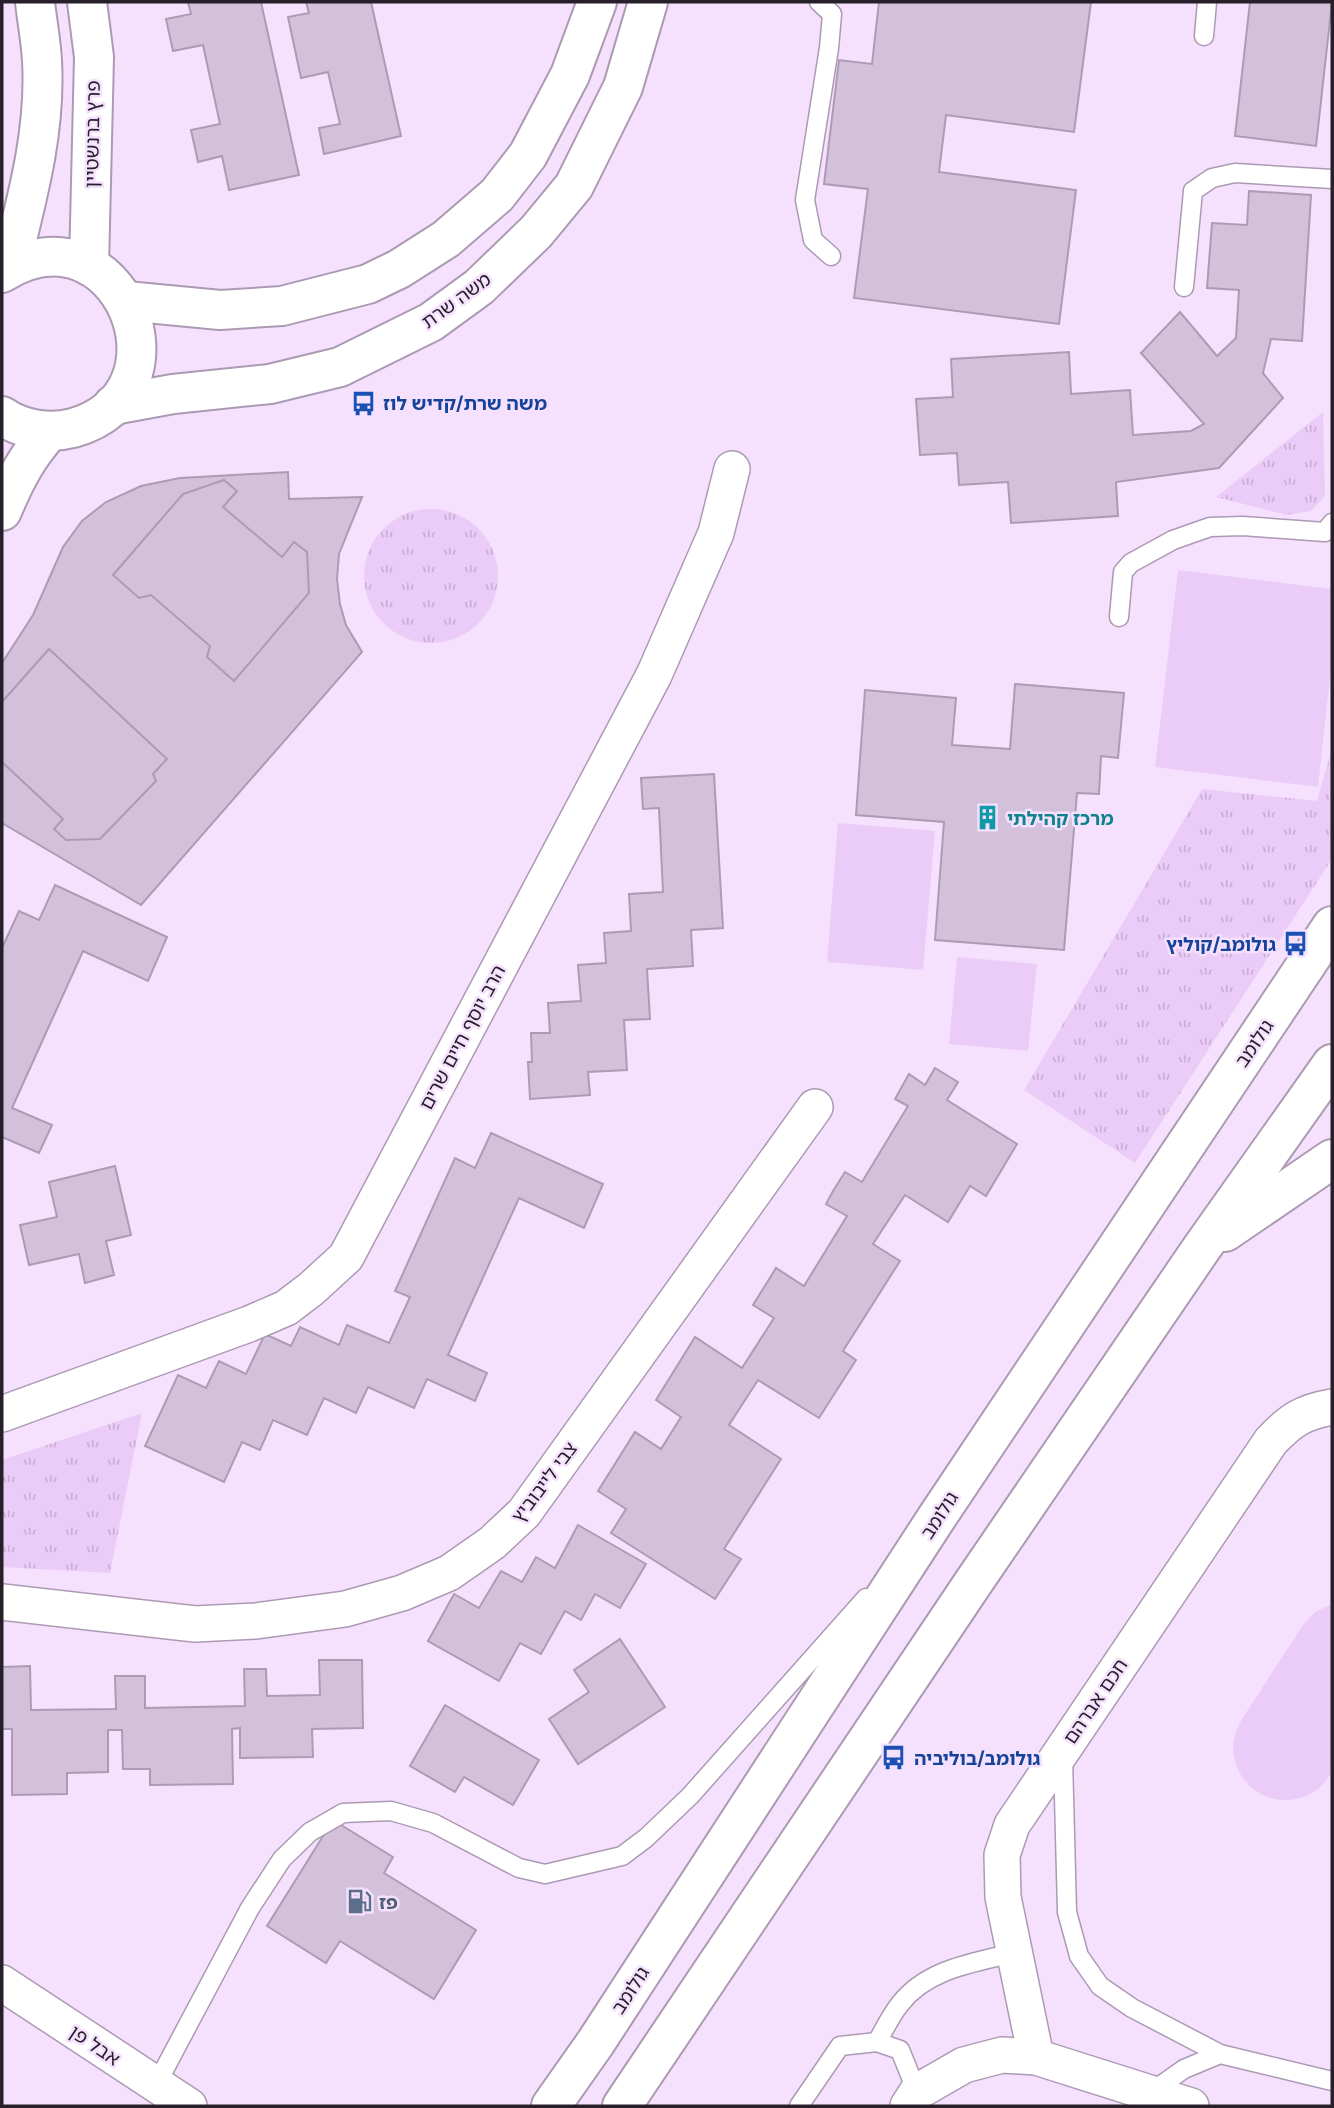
<svg xmlns="http://www.w3.org/2000/svg" width="1334" height="2108" font-family="Inter,'Noto Sans Hebrew',sans-serif">
	<style>
		.grass { fill: url(#grass-tufts) }
		.pitch { fill: #ebccf8 }
		.building { fill: #d3c1db; stroke: #ad9bb4; stroke-width: 2 }
		.lines { fill: none; stroke-linecap: round; stroke-linejoin: round }
		.lane-casing { stroke: #ac9ab3; stroke-width: 21 }
		.street-casing { stroke: #ac9ab3; stroke-width: 38 }
		.secondary-casing { stroke: #ac9ab3; stroke-width: 42 }
		.lane { stroke: #fff; stroke-width: 18 }
		.street { stroke: #fff; stroke-width: 35 }
		.secondary { stroke: #fff; stroke-width: 38 }
		.labels { text-anchor: middle; stroke-width: 5; stroke-linejoin: round; paint-order: stroke }
		.street-label { font-size: 19px; fill: #27202a; stroke: #f5e1fd }
		.transit-label { font-size: 19px; font-weight: bold; fill: #164399; stroke: #f5e1fd; text-anchor: start }
		.culture-label { font-size: 19px; font-weight: bold; fill: #0d838f; stroke: #f5e1fd; text-anchor: start }
		.service-label { font-size: 19px; font-weight: bold; fill: #4e5e75; stroke: #f5e1fd; text-anchor: start }
	</style>
	<defs>
		<pattern id="grass-tufts" width="24" height="20" patternUnits="userSpaceOnUse" patternTransform="scale(1.75)"><rect width="24" height="20" fill="#ebccf8"/><path d="M3 7l-1-3M5 7V3M7 7l1-3M15 17l-1-3M17 17v-4M19 17l1-3" fill="none" stroke="#caafd5"/></pattern>
	</defs>
	<rect width="100%" height="100%" fill="#f5e1fd"/>
	<g class="grass">
		<path d="M1323,412L1325,496L1311,511L1287,515L1216,497Z"/>
		<circle cx="431" cy="576" r="67"/>
		<path d="M1332,748V859L1135,1163L1024,1090L1202,789L1317,801Z"/>
		<path d="M142,1413L110,1573L2,1567V1460Z"/>
	</g>
	<g class="pitch">
		<path d="M1178,570L1332,589V660L1318,787L1155,767Z"/>
		<path d="M838,823L935,831L923,970L827,962Z"/>
		<path d="M957,957L1037,964L1028,1051L949,1044Z"/>
		<path d="M1332,1604V1772C1327,1779 1321,1788 1314,1792C1281,1812 1240,1793 1234,1756C1231,1742 1236,1731 1242,1719L1303,1625L1315,1612Z"/>
	</g>
	<g class="building">
		<path d="M188,2H261L299,175L229,190L222,156L198,162L191,130L220,124L203,45L173,51L166,19L191,14Z"/>
		<path d="M306,2H371L401,136L324,154L319,128L340,124L328,72L301,78L288,17L309,13Z"/>
		<path d="M879,2H1091L1074,132L946,115L939,172L1076,190L1059,324L854,298L868,189L824,184L839,60L872,64Z"/>
		<path d="M1250,2H1332L1316,146L1235,136Z"/>
		<path d="M1249,191L1311,195L1302,341L1271,339L1263,373L1283,398L1219,468L1116,482L1118,516L1011,523L1008,482L959,485L957,453L920,455L916,399L953,397L951,359L1069,352L1071,394L1130,390L1133,435L1191,431L1204,424L1141,353L1180,312L1217,356L1236,338L1239,290L1207,288L1212,223L1247,225Z"/>
		<path d="M288,472L289,499L362,497L339,554L337,579L340,604L346,625L362,652L141,905L2,823V663L33,615L63,547L82,521L106,502L141,486L180,478Z"/>
		<path d="M224,480L237,491L223,507L282,557L294,542L307,552L309,593L234,681L207,657L210,646L151,595L139,598L113,575L183,494Z"/>
		<path d="M49,649L167,759L153,774L156,781L100,839L66,840L54,829L63,819L2,762V702Z"/>
		<path d="M1015,684L1124,693L1118,758L1101,756L1099,794L1077,793L1064,950L935,940L944,822L856,815L865,690L956,698L952,745L1010,749Z"/>
		<path d="M714,774L723,928L691,930L693,966L647,969L650,1019L624,1020L627,1070L588,1072L590,1095L530,1099L528,1062H532L531,1033H550L548,1003L581,1001L578,965L606,963L604,933L631,931L629,894L663,892L659,808L643,809L641,778Z"/>
		<path d="M55,885L167,937L148,981L83,951L12,1108L52,1125L39,1153L2,1137V948L19,911L39,920Z"/>
		<path d="M935,1068L958,1082L947,1100L1017,1144L986,1196L970,1186L948,1222L905,1195L873,1244L900,1261L843,1351L856,1360L819,1418L758,1380L729,1425L781,1459L724,1549L741,1559L715,1599L611,1533L626,1509L598,1491L635,1432L661,1449L681,1417L656,1400L695,1337L742,1368L774,1318L753,1305L776,1268L804,1286L847,1216L826,1204L833,1191L845,1172L862,1182L908,1106L895,1099L909,1074L925,1085Z"/>
		<path d="M491,1133L603,1184L584,1228L519,1198L448,1355L487,1373L475,1401L427,1379L414,1408L368,1387L356,1413L324,1398L307,1435L273,1420L260,1450L242,1442L224,1482L145,1446L178,1375L206,1388L219,1361L246,1374L265,1334L291,1346L300,1327L339,1345L347,1325L389,1343L410,1297L395,1291L455,1158L475,1168Z"/>
		<path d="M115,1166L131,1235L106,1241L114,1275L85,1283L79,1254L29,1265L20,1225L57,1217L49,1182Z"/>
		<path d="M578,1525L646,1564L620,1608L595,1594L581,1620L565,1611L541,1654L520,1643L499,1681L428,1641L454,1594L479,1608L501,1571L522,1582L536,1557L555,1568Z"/>
		<path d="M620,1639L665,1707L578,1764L549,1719L589,1692L574,1670Z"/>
		<path d="M319,1660H362L363,1728L312,1729L313,1757L240,1758V1728L232,1729L233,1784L150,1785V1769H123L122,1730H108V1772L67,1773V1794L12,1795V1729H2V1667L30,1666L31,1710L116,1709L115,1676H145V1708L245,1706L244,1669H266L267,1696L320,1695Z"/>
		<path d="M445,1705L539,1760L513,1805L464,1777L455,1792L410,1766Z"/>
		<path d="M333,1820L393,1857L384,1873L476,1930L434,1999L340,1941L326,1963L267,1926Z"/>
	</g>
	<g class="lines">
		<defs>
			<g id="lane">
				<path d="M819,2L832,14L829,48L805,200L813,240L831,256"/>
				<path d="M1204,36L1207,2"/>
				<path d="M1184,287L1193,191L1212,178L1235,173L1332,179"/>
				<path d="M1119,617L1123,572L1131,563L1173,540L1210,527L1243,526L1325,532L1332,523"/>
				<path d="M1063,1758L1067,1912L1079,1956L1100,1986L1132,2008L1220,2054"/>
				<path d="M877,2042C884,2030 891,2015 900,2004C927,1969 973,1963 1013,1953"/>
				<path d="M156,2085L250,1908L282,1859L310,1832L343,1813L391,1811L433,1823L519,1868L545,1874L622,1856L646,1838L690,1796L866,1598"/>
				<path d="M1150,2093L1184,2069L1220,2054L1332,2081"/>
				<path d="M799,2106L840,2046L877,2042L900,2050L917,2092"/>
			</g>
			<g id="street">
				<path d="M2,1414L249,1324L286,1308L311,1289L346,1257L654,675L716,533L732,469"/>
				<path d="M2,1602L195,1624L256,1621L345,1609L402,1593L449,1573L492,1543L524,1513L815,1107"/>
				<path d="M2,1983L189,2106"/>
				<path d="M1036,2057L1003,1897L1002,1855L1012,1825L1271,1441C1291,1420 1303,1412 1332,1407"/>
				<path d="M908,2106L917,2092L964,2065L1002,2055L1036,2057L1191,2106"/>
			</g>
			<g id="secondary">
				<path d="M87,2L94,57L89,266"/>
				<path d="M10,267C27,199 46,131 42,61C41,41 37,21 35,2"/>
				<path d="M2,273C119,200 198,393 73,428C50,434 22,430 2,416"/>
				<path d="M126,301L220,310L282,306L368,284L399,269L446,239L497,195L528,155L570,75L597,2"/>
				<path d="M113,405L173,394L270,384L340,367L431,322L479,287L536,232L574,186L623,87L648,2"/>
				<path d="M2,511C15,480 27,456 50,431"/>
				<path d="M1225,1232L1332,1159"/>
				<path d="M551,2106L596,2042L937,1517L1332,926"/>
				<path d="M622,2106L973,1583L1201,1249L1332,1064"/>
			</g>
		</defs>
		<use href="#lane" class="lane-casing"/>
		<use href="#street" class="street-casing"/>
		<use href="#secondary" class="secondary-casing"/>
		<use href="#lane" class="lane"/>
		<use href="#street" class="street"/>
		<use href="#secondary" class="secondary"/>
	</g>
	<defs>
		<symbol id="bus-bare" viewBox="-9 -9 18 18"><path d="M-5-6H5V4H4V6H2V4H-2V6H-4V4H-5ZM-3.5-4V0h7V-4ZM-3.5 1.2v1.5H-2V1.2ZM2 1.2v1.5H3.5V1.2Z" fill="#1a4fb4" stroke="#f5e1fd" stroke-width="2.5" paint-order="stroke"/></symbol>
		<symbol id="building-bare" viewBox="-9 -9 18 18"><path d="M-4-6H4V6H1V3H-1V6H-4ZM-2.5-4.3h1.7v1.8h-1.7ZM.8-4.3h1.7v1.8H.8ZM-2.5-1h1.7V.8h-1.7ZM.8-1h1.7V.8H.8Z" fill="#0f9aa8" stroke="#f5e1fd" stroke-width="2.5" paint-order="stroke"/></symbol>
		<symbol id="fuel-bare" viewBox="-9 -9 18 18"><path d="M-5.5-6h7V0h2V4h1.3V-2.5L3-4.5l.8-.8L6-3V5H2.5V1h-1V6h-7ZM-4.2-4.7v3.2H.2V-4.7Z" fill="#5c6f8a" stroke="#f5e1fd" stroke-width="2.5" paint-order="stroke"/></symbol>
	</defs>
	<g fill-rule="evenodd">
		<use href="#bus-bare" x="346" y="386" width="35" height="35"/>
		<use href="#building-bare" x="970" y="800" width="35" height="35"/>
		<use href="#bus-bare" x="1278" y="926" width="35" height="35"/>
		<use href="#bus-bare" x="876" y="1740" width="35" height="35"/>
		<use href="#fuel-bare" x="342" y="1884" width="35" height="35"/>
	</g>
	<g class="labels">
		<g class="street-label">
			<text transform="translate(92 134) rotate(-89)" y="7">פרץ ברנשטיין</text>
			<text transform="translate(456 300) rotate(-36)" y="7">משה שרת</text>
			<text transform="translate(462 1037) rotate(-62)" y="7">הרב יוסף חיים שרים</text>
			<text transform="translate(1254 1043) rotate(-56)" y="7">גולומב</text>
			<text transform="translate(544 1482) rotate(-53)" y="7">צבי לייבוביץ</text>
			<text transform="translate(939 1515) rotate(-57)" y="7">גולומב</text>
			<text transform="translate(1095 1701) rotate(-56)" y="7">חכם אברהם</text>
			<text transform="translate(630 1990) rotate(-57)" y="7">גולומב</text>
			<text transform="translate(95 2045) rotate(34)" y="7">אבל פן</text>
		</g>
		<g class="transit-label">
			<text x="383" y="410">משה שרת/קדיש לוז</text>
			<text x="1276" y="951" text-anchor="end">גולומב/קוליץ</text>
			<text x="914" y="1765">גולומב/בוליביה</text>
		</g>
		<g class="culture-label">
			<text x="1007" y="825">מרכז קהילתי</text>
		</g>
		<g class="service-label">
			<text x="379" y="1909">פז</text>
		</g>
	</g>
	<rect width="1334" height="2108" fill="none" stroke="#27202a" stroke-width="7"/>
</svg>
